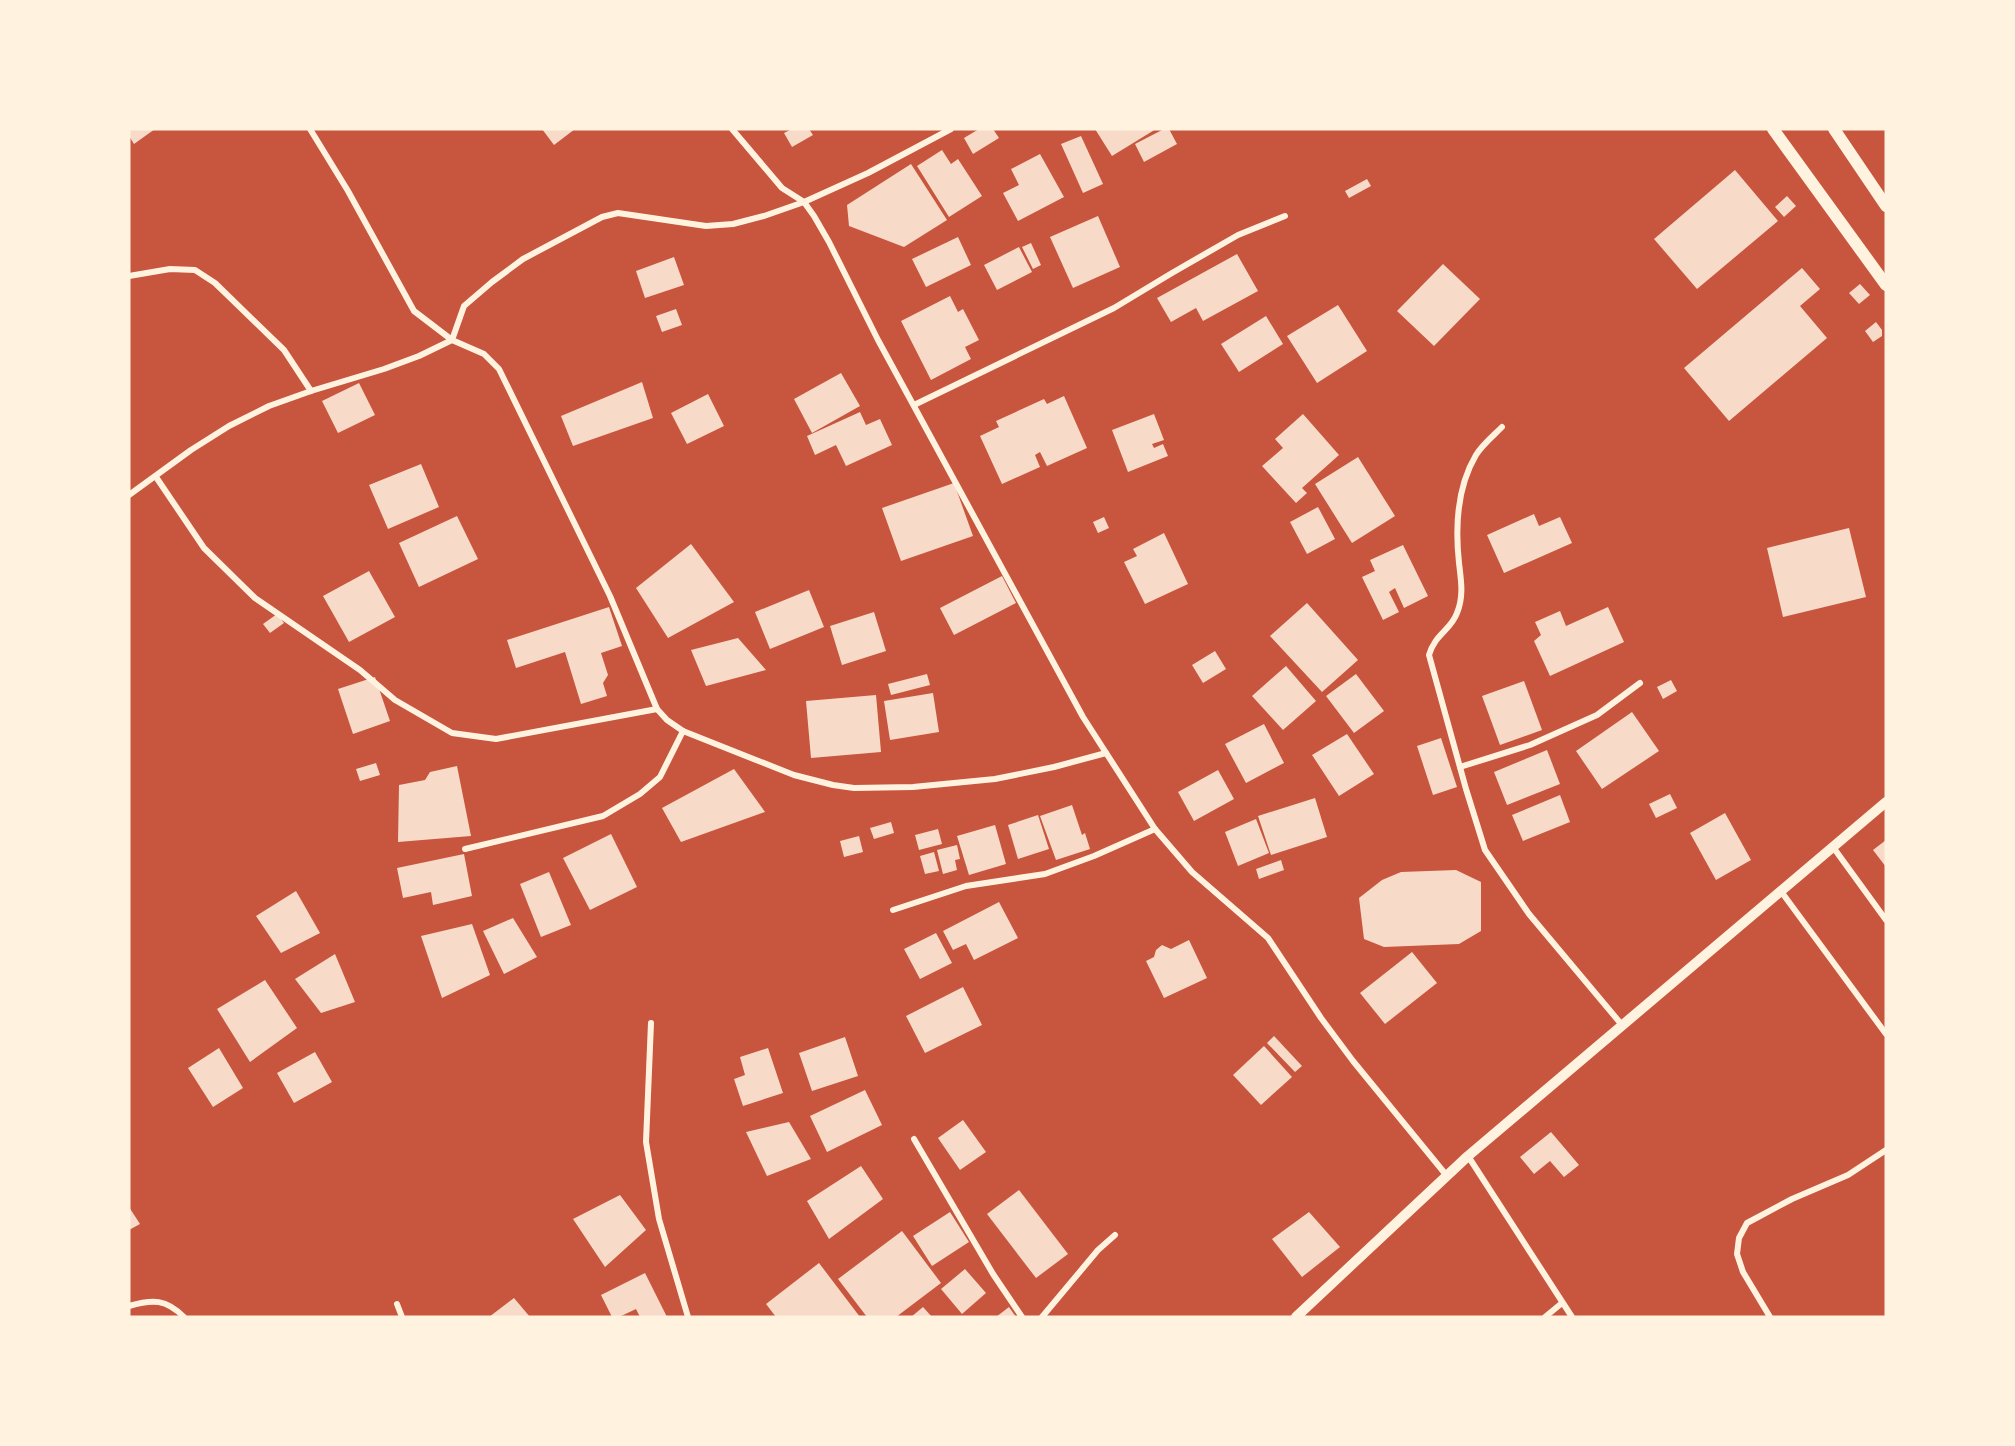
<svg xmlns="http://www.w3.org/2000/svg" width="2015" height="1446" font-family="Overpass,sans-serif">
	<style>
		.building { fill: #f7dbc8 }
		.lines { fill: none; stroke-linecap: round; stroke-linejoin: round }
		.minor { stroke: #fff3e0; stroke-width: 6 }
		.tertiary { stroke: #fff3e0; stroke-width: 10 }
		.secondary { stroke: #fff3e0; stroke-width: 12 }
	</style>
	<rect width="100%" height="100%" fill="#c8553d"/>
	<g class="building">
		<path d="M129,129H155L134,144L129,136Z"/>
		<path d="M542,129H575L554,145Z"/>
		<path d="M792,129H809L813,135L792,147L784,133Z"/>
		<path d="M979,129H993L999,138L973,154L964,138Z"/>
		<path d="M1095,129H1156L1112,156Z"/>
		<path d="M1164,129H1169L1177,144L1144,162L1135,144Z"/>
		<path d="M1081,136L1103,184L1083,193L1061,144Z"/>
		<path d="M942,150L951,164L958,159L982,196L949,217L917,166Z"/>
		<path d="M1040,154L1064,197L1018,221L1003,193L1019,185L1011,169Z"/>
		<path d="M911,164L947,220L904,247L849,226L847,205Z"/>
		<path d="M1735,170L1778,221L1697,289L1654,239Z"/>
		<path d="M1367,179L1371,186L1349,198L1345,191Z"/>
		<path d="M1787,196L1796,206L1784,217L1775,207Z"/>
		<path d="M1098,216L1120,267L1073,288L1050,237Z"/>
		<path d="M958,237L971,265L926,287L912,259Z"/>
		<path d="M1031,243L1041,265L1033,269L1022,247Z"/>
		<path d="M1019,247L1032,272L997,290L984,265Z"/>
		<path d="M1237,254L1258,291L1203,321L1196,308L1171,322L1157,298Z"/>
		<path d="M674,257L684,285L645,298L636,271Z"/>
		<path d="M1443,264L1480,299L1434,346L1397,311Z"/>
		<path d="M1802,268L1820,289L1800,306L1827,338L1729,421L1684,368Z"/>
		<path d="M1860,284L1870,295L1859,304L1849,293Z"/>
		<path d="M950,296L958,312L963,309L979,340L965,347L971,359L931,380L901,321Z"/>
		<path d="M1338,305L1367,351L1317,383L1287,336Z"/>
		<path d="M676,309L682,325L662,332L656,316Z"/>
		<path d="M1266,316L1283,344L1239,372L1221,344Z"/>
		<path d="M1876,322L1882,330V336L1873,342L1865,331Z"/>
		<path d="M841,373L860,406L812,433L794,399Z"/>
		<path d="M642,382L653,418L573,446L561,416Z"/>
		<path d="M359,383L375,415L338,433L322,401Z"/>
		<path d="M708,394L724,426L687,444L671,413Z"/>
		<path d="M1064,396L1087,448L1047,466L1040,452L1035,455L1040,467L1002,484L980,436L999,427L996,421L1044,399L1047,404Z"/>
		<path d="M860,412L866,425L880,419L892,445L846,466L836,445L815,455L807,436Z"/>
		<path d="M1154,414L1164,440L1152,444L1154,448L1163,444L1168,456L1128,472L1112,430Z"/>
		<path d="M1303,414L1339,455L1302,488L1307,493L1296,503L1262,466L1283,448L1275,439Z"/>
		<path d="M1358,457L1395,516L1352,543L1315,484Z"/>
		<path d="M421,464L439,507L388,529L369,485Z"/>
		<path d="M954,483L973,536L901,561L882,508Z"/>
		<path d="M1318,507L1335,539L1307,554L1290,522Z"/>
		<path d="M1534,514L1539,526L1560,517L1572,543L1504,573L1487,535Z"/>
		<path d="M457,516L478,559L419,587L399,543Z"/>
		<path d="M1104,517L1109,528L1098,533L1093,522Z"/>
		<path d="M1849,528L1866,597L1783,617L1767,548Z"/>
		<path d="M1164,533L1188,584L1145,604L1124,562L1137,556L1133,549Z"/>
		<path d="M691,544L734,602L668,638L636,588Z"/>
		<path d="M1403,545L1428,596L1404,608L1395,588L1389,592L1399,612L1383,620L1362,577L1375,571L1370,560Z"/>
		<path d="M369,571L395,617L349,642L323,596Z"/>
		<path d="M1002,576L1016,603L954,635L940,608Z"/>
		<path d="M809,590L824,627L770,649L755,612Z"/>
		<path d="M1307,603L1358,660L1322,692L1270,636Z"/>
		<path d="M609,607L622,646L601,653L608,675L603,683L607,696L581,704L565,652L516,668L507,640Z"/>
		<path d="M1608,607L1624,642L1550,676L1534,641L1541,635L1535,622L1560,611L1566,626Z"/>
		<path d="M874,612L886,651L842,665L830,626Z"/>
		<path d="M277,614L284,623L270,633L263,624Z"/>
		<path d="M738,638L766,670L706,686L691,650Z"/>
		<path d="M1215,651L1226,669L1203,683L1192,665Z"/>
		<path d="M1286,666L1316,701L1283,730L1252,696Z"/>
		<path d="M927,674L930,685L891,695L888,684Z"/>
		<path d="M1356,674L1384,711L1354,733L1326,696Z"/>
		<path d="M375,677L390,721L353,734L338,689Z"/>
		<path d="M1671,680L1677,691L1663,699L1657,687Z"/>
		<path d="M1524,681L1542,730L1500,745L1482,696Z"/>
		<path d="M933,693L939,732L890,740L884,701Z"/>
		<path d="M876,695L881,752L811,758L806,701Z"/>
		<path d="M1632,712L1659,751L1602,789L1576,751Z"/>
		<path d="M1264,724L1284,763L1246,783L1225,744Z"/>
		<path d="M1347,734L1374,774L1339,796L1312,755Z"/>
		<path d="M1441,738L1457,787L1433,795L1417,746Z"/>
		<path d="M1547,750L1560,784L1507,805L1494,772Z"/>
		<path d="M376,763L380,775L360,781L356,769Z"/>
		<path d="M457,766L471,836L398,842L399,785L425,780L430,772Z"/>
		<path d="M734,769L765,812L681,842L662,808Z"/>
		<path d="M1218,770L1234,799L1194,821L1178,792Z"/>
		<path d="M1670,794L1677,808L1656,818L1649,804Z"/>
		<path d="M1560,795L1570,822L1523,841L1512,815Z"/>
		<path d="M1315,798L1327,837L1271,855L1258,816Z"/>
		<path d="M1072,805L1082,835L1085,833L1090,849L1056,860L1040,816Z"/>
		<path d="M1725,813L1751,860L1716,880L1690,833Z"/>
		<path d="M1038,815L1049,849L1018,859L1008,825Z"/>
		<path d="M1256,819L1269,853L1238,866L1225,832Z"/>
		<path d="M891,822L894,833L874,839L870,828Z"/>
		<path d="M995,825L1006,864L969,875L957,836Z"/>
		<path d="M938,829L942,844L919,850L915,835Z"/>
		<path d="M611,834L637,887L590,910L563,858Z"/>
		<path d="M859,836L863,852L844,857L840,841Z"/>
		<path d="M1886,840V867L1873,850Z"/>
		<path d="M957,845L960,859L955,860L957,870L943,874L937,850Z"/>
		<path d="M934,852L939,871L925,874L920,856Z"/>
		<path d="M464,854L472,896L433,905L431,892L403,898L397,868Z"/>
		<path d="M1281,860L1284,870L1259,879L1256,869Z"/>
		<path d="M1456,870L1481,882V931L1459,944L1384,947L1364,939L1359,898L1382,880L1401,872Z"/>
		<path d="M549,872L571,925L541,937L520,884Z"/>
		<path d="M296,891L320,933L281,953L256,916Z"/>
		<path d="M999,902L1018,938L974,960L966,944L953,950L943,931Z"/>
		<path d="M513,918L537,957L504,974L483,931Z"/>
		<path d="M472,924L490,975L442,998L421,936Z"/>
		<path d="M936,933L952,963L920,979L904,949Z"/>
		<path d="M1189,940L1207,978L1164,998L1146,961L1154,957L1156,950L1162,945L1171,949Z"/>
		<path d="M1412,952L1437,983L1385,1024L1360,993Z"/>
		<path d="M335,954L355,1002L321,1013L295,979Z"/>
		<path d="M265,980L297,1028L250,1062L217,1009Z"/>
		<path d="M963,987L982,1025L925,1053L906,1016Z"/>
		<path d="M1274,1036L1302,1066L1295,1072L1267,1043Z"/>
		<path d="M845,1037L858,1076L812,1091L799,1053Z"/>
		<path d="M1264,1046L1292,1077L1261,1105L1233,1075Z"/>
		<path d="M219,1048L243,1088L213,1107L188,1068Z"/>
		<path d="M768,1048L783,1093L743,1106L734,1079L745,1075L740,1057Z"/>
		<path d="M315,1052L332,1082L294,1103L277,1073Z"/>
		<path d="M865,1090L882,1125L827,1152L810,1116Z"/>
		<path d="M963,1120L986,1152L960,1170L938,1138Z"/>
		<path d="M789,1122L811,1159L767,1176L746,1132Z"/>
		<path d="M1551,1132L1579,1165L1564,1177L1550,1161L1534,1174L1520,1157Z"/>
		<path d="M861,1166L883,1199L829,1239L807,1201Z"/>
		<path d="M1019,1190L1068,1254L1036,1278L987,1214Z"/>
		<path d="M620,1195L646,1230L605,1267L573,1219Z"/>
		<path d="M129,1207L140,1224L129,1230Z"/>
		<path d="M950,1212L969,1242L932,1266L913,1236Z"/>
		<path d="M1309,1212L1340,1247L1302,1277L1272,1239Z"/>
		<path d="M902,1231L941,1283L896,1317H867L838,1279Z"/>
		<path d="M819,1263L860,1317H776L766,1304Z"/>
		<path d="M965,1269L986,1293L962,1314L941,1289Z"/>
		<path d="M645,1273L667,1317H640L636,1309L619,1317H612L601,1295Z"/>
		<path d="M514,1298L530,1317H489Z"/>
		<path d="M923,1307L932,1317H911Z"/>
		<path d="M1009,1307L1016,1317H996Z"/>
	</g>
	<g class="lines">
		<g class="minor">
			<path d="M310,129L348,191L414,311L452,340L484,354L499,369L610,596L657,709L667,720L683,731L794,775L833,785L854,788L913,787L995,779L1054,767L1106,753"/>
			<path d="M732,129L782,188L804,202L814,216L829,242L878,340L1083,717L1155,829L1192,872L1268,938L1321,1018L1353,1061L1447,1176"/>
			<path d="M129,276L170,269L195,270L215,283L284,350L311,391"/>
			<path d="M914,405L1114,308L1172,273L1238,235L1285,216"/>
			<path d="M1502,427C1493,436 1482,445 1476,455C1457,487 1455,526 1459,563C1461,580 1464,596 1457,613C1451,630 1435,634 1429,655L1466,789L1485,850L1529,914L1622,1025"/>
			<path d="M156,477L204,548L255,598L360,670L395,700L452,733L496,739L657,709"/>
			<path d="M129,495L191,450L229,426L269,406L311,391L384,369L419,356L452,340L464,306L492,282L523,259L602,217L618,213L706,226L733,224L764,216L804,202L868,173L951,129"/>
			<path d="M1460,767L1530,745L1597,715L1640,683"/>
			<path d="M1833,847L1886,920"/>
			<path d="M465,849L603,816L640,794L660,777L683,731"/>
			<path d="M1780,890L1886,1034"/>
			<path d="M893,910L966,886L1045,874L1094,856L1155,829"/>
			<path d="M651,1023L646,1142L659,1219L688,1317"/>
			<path d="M914,1139L993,1274L1022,1317"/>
			<path d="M1468,1156L1572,1317"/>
			<path d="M397,1304L402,1317"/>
			<path d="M129,1306C153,1299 166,1299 184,1317"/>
			<path d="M1042,1317L1098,1250L1115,1235"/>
			<path d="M1545,1317L1562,1303"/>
			<path d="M1770,1317L1743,1272L1737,1254L1739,1238L1747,1223L1792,1199L1848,1175L1886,1150"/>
		</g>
		<path class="tertiary" d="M1296,1317L1468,1156L1886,802"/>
		<g class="secondary">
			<path d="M1773,129L1886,285"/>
			<path d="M1834,129L1886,206"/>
		</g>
	</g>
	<rect width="2015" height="1446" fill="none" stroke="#fff3e0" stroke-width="261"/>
</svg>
